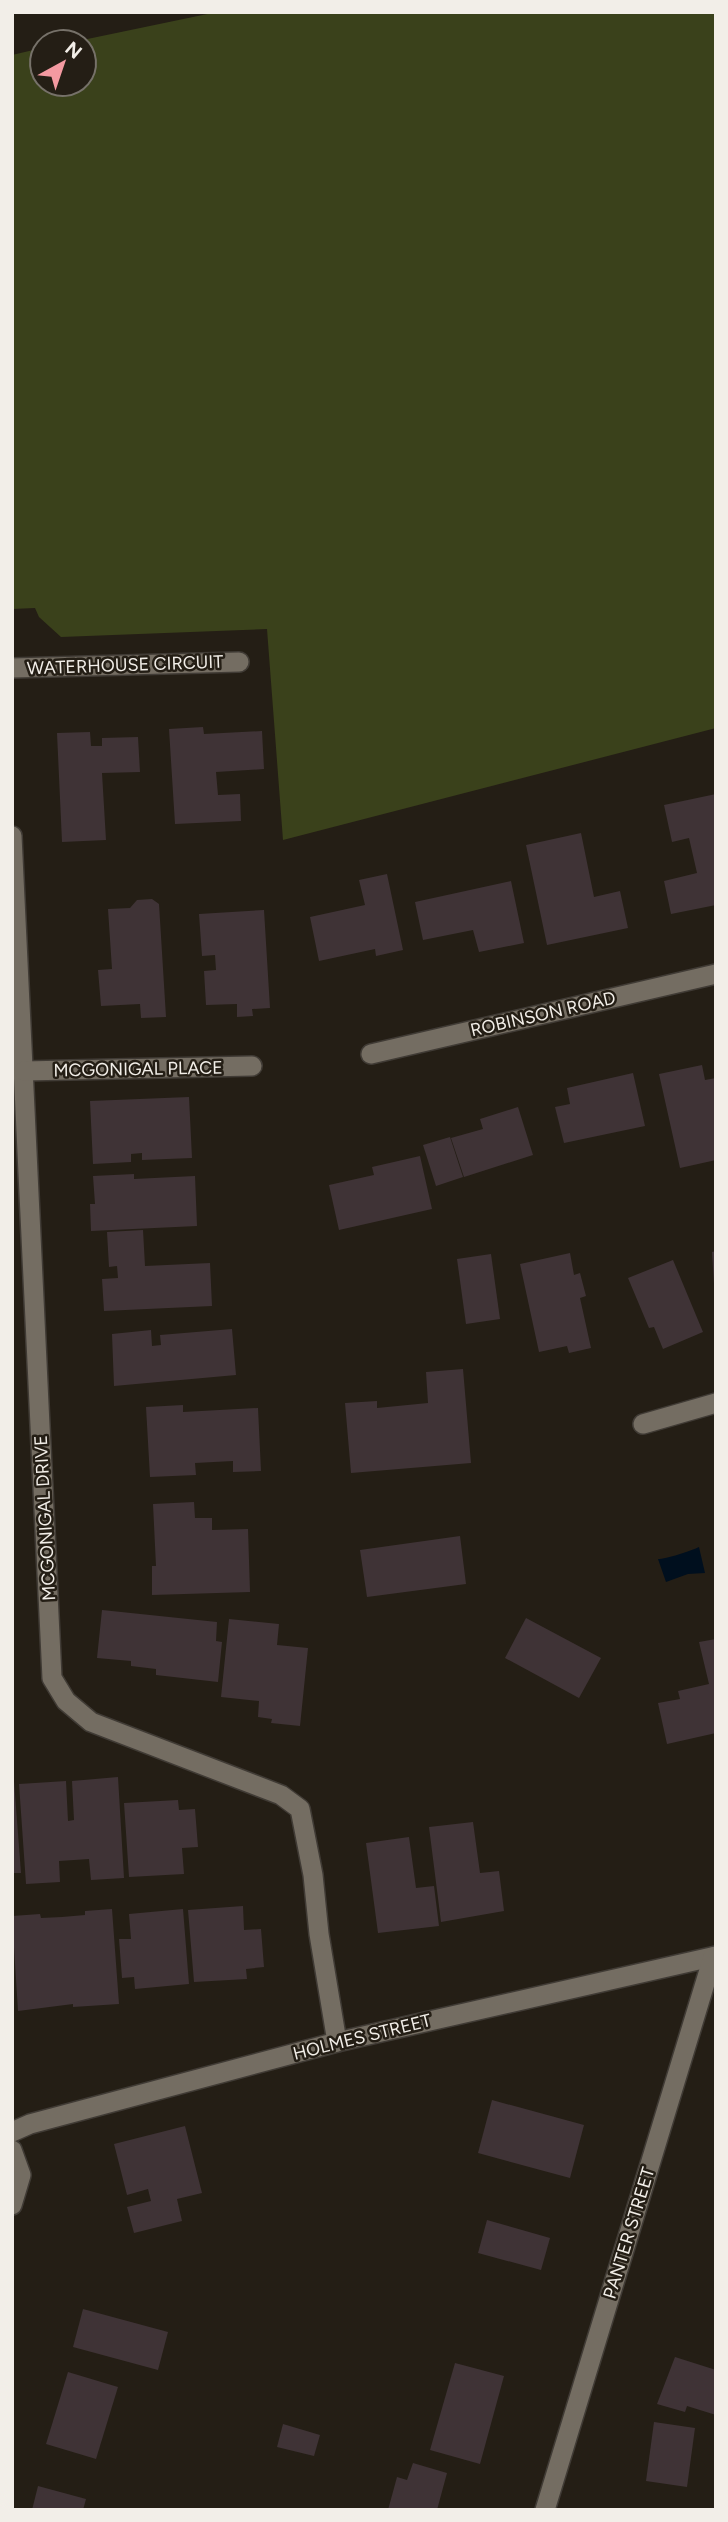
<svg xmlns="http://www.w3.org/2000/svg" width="728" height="2522" font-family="Figtree,sans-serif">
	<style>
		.green { fill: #3a411b }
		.water { fill: #000f1e }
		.building { fill: #3f3336 }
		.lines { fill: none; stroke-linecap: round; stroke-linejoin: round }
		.minor-casing { stroke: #403b35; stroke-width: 22 }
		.minor { stroke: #746d62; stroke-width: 19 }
		.labels { text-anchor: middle; stroke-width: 5; stroke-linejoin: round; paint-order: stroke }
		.street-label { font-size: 18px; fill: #f2eee8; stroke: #241e15 }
	</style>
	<rect width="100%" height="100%" fill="#241e15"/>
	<path class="green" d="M217,12H716V728L283,840L267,629L61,637L39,617L35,608L12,609V55L42,48V84H84V42H73Z"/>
	<path class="water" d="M699,1547L705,1573L688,1574L666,1582L658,1559C666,1559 691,1551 699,1547Z"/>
	<g class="building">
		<path d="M203,727L204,734L262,731L264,769L216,772L218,795L240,794L241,821L175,824L169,729Z"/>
		<path d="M90,732L91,746H102V738L138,737L140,772L102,773L106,840L62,842L57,733Z"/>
		<path d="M716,794V905L671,914L664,881L697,873L689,838L672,842L664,805Z"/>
		<path d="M581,833L594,897L620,891L628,928L547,945L526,845Z"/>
		<path d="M387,874L403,950L376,956L375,949L319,961L310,917L365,905L359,880Z"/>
		<path d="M511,881L524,943L479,952L473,930L423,940L415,902Z"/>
		<path d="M152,899L159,904L166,1017L141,1018L140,1004L101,1006L98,970L112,969L108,909L130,908L137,900Z"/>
		<path d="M264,910L270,1008L252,1009L253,1016L237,1017V1004L206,1005L204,971L216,970L215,955L202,956L199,914Z"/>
		<path d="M702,1065L705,1080L716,1078V1160L680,1168L659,1074Z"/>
		<path d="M633,1073L645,1126L564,1143L555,1107L570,1104L567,1088Z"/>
		<path d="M189,1097L192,1158L142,1160V1153L131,1154V1162L93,1164L90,1101Z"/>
		<path d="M518,1107L533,1155L464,1177L451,1138L483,1129L480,1119Z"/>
		<path d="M450,1137L463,1177L436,1186L423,1145Z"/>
		<path d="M420,1156L432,1209L339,1230L329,1185L374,1175L372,1167Z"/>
		<path d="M134,1174V1179L195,1176L197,1226L91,1231L90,1204H95L93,1176Z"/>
		<path d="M143,1230L145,1266L210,1263L212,1306L104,1311L102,1279L118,1278L117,1266L109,1267L107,1232Z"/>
		<path d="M716,1251V1284H714L712,1252Z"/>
		<path d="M570,1253L574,1275L580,1273L586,1296L580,1298L591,1348L569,1353L567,1346L539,1352L520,1264Z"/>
		<path d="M491,1254L500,1319L466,1324L457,1259Z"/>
		<path d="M673,1260L703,1332L663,1349L654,1327L649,1328L628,1278Z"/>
		<path d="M232,1329L236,1375L114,1386L112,1334L151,1330L152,1346L161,1345L160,1335Z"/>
		<path d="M463,1369L471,1463L351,1473L345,1403L377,1401V1408L428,1403L426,1372Z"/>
		<path d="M183,1405V1412L258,1408L261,1471L233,1472V1461L195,1463L196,1475L150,1477L146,1407Z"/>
		<path d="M194,1502L195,1518H212V1530L248,1529L250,1592L152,1595V1566H156L153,1504Z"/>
		<path d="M460,1536L466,1584L367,1597L360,1550Z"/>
		<path d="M102,1610L217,1622L216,1641L222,1642L218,1682L156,1675V1669L131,1666V1661L97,1658Z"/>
		<path d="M526,1618L601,1658L579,1698L505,1658Z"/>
		<path d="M229,1619L279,1624L277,1645L308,1648L300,1726L271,1723L272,1719L258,1717L259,1701L221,1697Z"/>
		<path d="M716,1639V1733L667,1744L658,1703L680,1699L678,1691L709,1684L699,1642Z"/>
		<path d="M118,1777L124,1878L91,1880L89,1859L59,1861L60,1882L26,1884L19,1784L66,1781L68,1821L74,1820L72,1781Z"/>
		<path d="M12,1781H14L21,1873H12Z"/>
		<path d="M178,1800L179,1810L195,1809L198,1847L182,1848L184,1874L129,1877L124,1803Z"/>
		<path d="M473,1822L480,1873L499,1871L504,1911L441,1922L429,1827Z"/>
		<path d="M409,1837L416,1888L434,1886L439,1926L378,1933L366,1843Z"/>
		<path d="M243,1906L244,1930L261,1929L264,1967L246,1969L247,1979L194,1982L188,1910Z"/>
		<path d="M112,1909L119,2004L73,2007V2004L18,2011L12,1916L40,1914L41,1918L62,1917L85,1915V1911Z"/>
		<path d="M183,1909L189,1984L135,1989L134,1977L122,1978L119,1939H131L129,1914Z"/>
		<path d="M492,2100L584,2125L570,2178L478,2153Z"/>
		<path d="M185,2126L202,2193L177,2199L182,2221L134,2233L127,2207L151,2201L148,2189L127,2195L114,2144Z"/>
		<path d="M487,2220L550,2238L541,2270L478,2253Z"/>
		<path d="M83,2309L168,2332L158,2370L73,2347Z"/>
		<path d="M675,2357L716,2370V2415L687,2406L685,2412L657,2404Z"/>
		<path d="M455,2363L504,2376L480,2464L430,2450Z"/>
		<path d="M68,2372L118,2387L96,2459L46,2444Z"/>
		<path d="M654,2422L695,2428L687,2487L646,2481Z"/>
		<path d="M283,2424L320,2435L314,2456L277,2447Z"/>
		<path d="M413,2463L447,2473L437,2510H388L397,2477L407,2480Z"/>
		<path d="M38,2486L86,2499L83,2510H32Z"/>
	</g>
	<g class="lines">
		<defs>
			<g id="minor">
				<path d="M12,668L239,662"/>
				<path d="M12,836L52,1678L66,1701L91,1722L281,1795L300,1809L313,1875L319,1934L337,2042"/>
				<path d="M371,1054L716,974"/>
				<path d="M24,1071L252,1066"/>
				<path d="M643,1424L716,1403"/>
				<path d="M12,2132L30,2124L337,2042L716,1956"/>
				<path d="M12,2150L21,2175L12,2205"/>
				<path d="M545,2510L713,1957"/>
			</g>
		</defs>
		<use href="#minor" class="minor-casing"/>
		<use href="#minor" class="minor"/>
	</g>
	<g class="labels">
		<g class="street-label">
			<text transform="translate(125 665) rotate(-2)" y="6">WATERHOUSE CIRCUIT</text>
			<text transform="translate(543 1014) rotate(-13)" y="6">ROBINSON ROAD</text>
			<text transform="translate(138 1069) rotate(-1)" y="6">MCGONIGAL PLACE</text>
			<text transform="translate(45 1518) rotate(-93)" y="6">MCGONIGAL DRIVE</text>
			<text transform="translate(362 2037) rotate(-14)" y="6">HOLMES STREET</text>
			<text transform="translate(629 2233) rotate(-73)" y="6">PANTER STREET</text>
		</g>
	</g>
	<rect width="728" height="2522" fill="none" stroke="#f2eee8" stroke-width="28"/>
	<g transform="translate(63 63) rotate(40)"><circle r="33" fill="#241e15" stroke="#767169" stroke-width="2"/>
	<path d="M0-5L12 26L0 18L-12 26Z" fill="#f49aa1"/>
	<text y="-10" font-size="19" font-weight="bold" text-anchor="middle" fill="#f2eee8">N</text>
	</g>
</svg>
